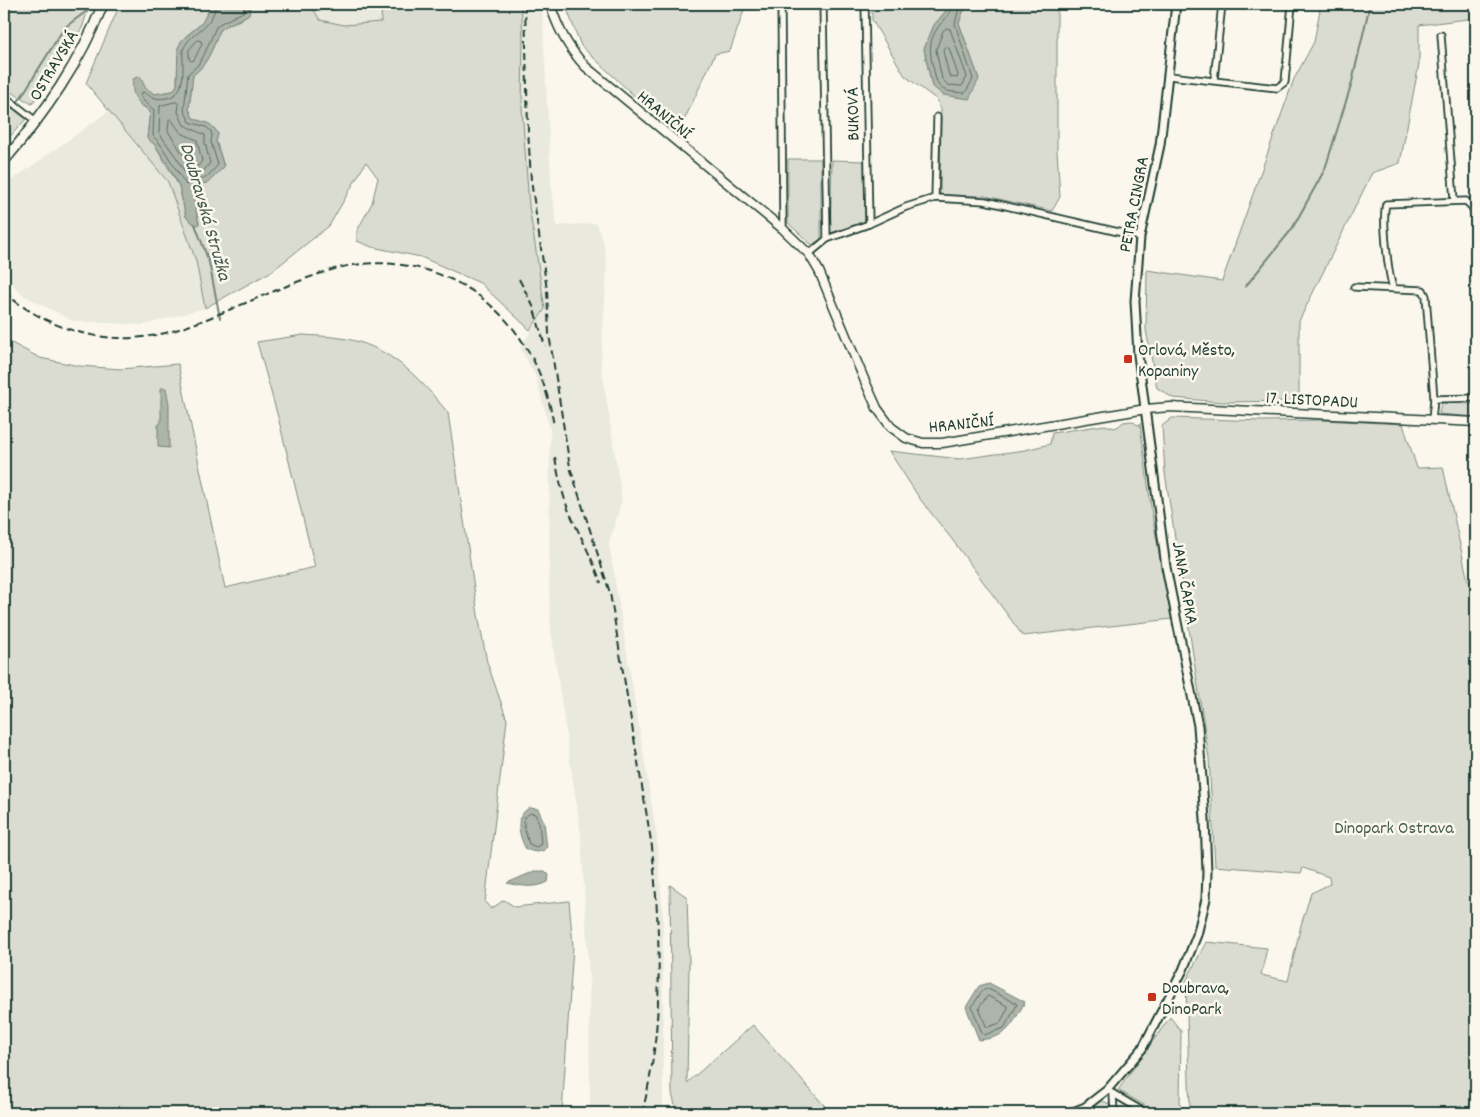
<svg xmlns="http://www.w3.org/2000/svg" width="1480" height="1117" font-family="Dekko,sans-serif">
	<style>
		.built { fill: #eae9de }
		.green { fill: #dbdcd1; stroke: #7d8c82 }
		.water { fill: #adb4aa; stroke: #74847b }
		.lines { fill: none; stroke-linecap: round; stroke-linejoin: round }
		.shore { stroke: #586d63; stroke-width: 1 }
		.stream { stroke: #74847b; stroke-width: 2 }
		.minor-casing { stroke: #1f3d34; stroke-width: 9 }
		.tertiary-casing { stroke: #1f3d34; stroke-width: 11 }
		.secondary-casing { stroke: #1f3d34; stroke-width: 11 }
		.primary-casing { stroke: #1f3d34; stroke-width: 12 }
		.minor { stroke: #fbf7ec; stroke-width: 5.5 }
		.tertiary { stroke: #fbf7ec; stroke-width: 7 }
		.secondary { stroke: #fbf7ec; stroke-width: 8 }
		.primary { stroke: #fbf7ec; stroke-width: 9 }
		.rail { stroke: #1f3d34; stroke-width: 2; stroke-dasharray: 8 4; stroke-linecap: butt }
		.poi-dot { fill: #c8321e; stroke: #fbf7ec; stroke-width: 2 }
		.labels { text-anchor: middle; stroke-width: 5; stroke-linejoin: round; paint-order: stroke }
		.street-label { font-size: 18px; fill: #1f3d34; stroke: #fbf7ec }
		.poi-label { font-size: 18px; fill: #1f3d34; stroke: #fbf7ec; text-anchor: start }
		.park-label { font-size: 18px; fill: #455d53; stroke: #fbf7ec }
		.water-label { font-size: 19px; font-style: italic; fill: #425b52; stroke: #fbf7ec }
	</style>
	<rect width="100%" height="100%" fill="#fbf7ec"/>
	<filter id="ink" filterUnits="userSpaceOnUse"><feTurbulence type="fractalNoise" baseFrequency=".02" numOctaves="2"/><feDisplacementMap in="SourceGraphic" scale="10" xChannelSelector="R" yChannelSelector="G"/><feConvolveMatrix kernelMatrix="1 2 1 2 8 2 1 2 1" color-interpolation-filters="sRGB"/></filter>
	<g filter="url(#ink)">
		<g class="built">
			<path d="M310,4H382V22L344,25L320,20Z"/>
			<path d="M521,4H542L551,181L557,226L596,223L604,244L607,265L601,364L622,500L609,543L657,837L663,916V1113H590L589,976L581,835L551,631L549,594L550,429L535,375L520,348L545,309L529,206L522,109L523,37Z"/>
			<path d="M109,111L168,182L196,261L205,308L144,325L73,321L23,295L4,276V186Z"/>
		</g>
		<g class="green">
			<path d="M4,4H90L82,28L32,104L4,88Z"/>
			<path d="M120,4H212L202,23L186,36L178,48L177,85L173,91L154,94L145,87L139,104L150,111L147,138L155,145L179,186L186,217L199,223C196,211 193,198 193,185C206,185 215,175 224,166L216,141L218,134C210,120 205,124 193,118L189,109L193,75C208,64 213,47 220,30C233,17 243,28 251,4H310L320,20L344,25L381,22L382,4H521L523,37L522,109L529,206L545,309L530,330L480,283L421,257L372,247L357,241V231L372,203L378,178L366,162L329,226L272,271L205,308L196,261L168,182L86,83Z"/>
			<path d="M565,4H746L730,51L715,54L680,129L643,104L581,46Z"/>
			<path d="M872,4H949L945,12L934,25L924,49L932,87L979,79L959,23L966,4H1057V150L1060,197L1052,211L985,196L940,195L941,109L936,99L905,76L872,20Z"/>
			<path d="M1321,4H1476V18L1419,25V64L1400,163L1372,173L1299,321V401L1222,402L1173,398L1157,388L1146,330L1147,270L1222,281L1294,79L1314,42Z"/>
			<path d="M4,102L26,119L4,143Z"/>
			<path d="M788,159H821V239L812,245L788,223Z"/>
			<path d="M832,160L864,161L865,222L830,233Z"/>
			<path d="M303,335C315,336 329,336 341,338C389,345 419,377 448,413L478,615L487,662L507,720L485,902L491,909L504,900L515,907L569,901L573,946L562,1113H4V339L40,358L79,366L121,369L178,364L225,588L315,567L278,417L257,342Z"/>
			<path d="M1441,403L1476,404V417L1439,414Z"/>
			<path d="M1172,418L1263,421L1320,420L1403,424L1417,468L1443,467L1468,581L1476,579V1113H1190L1186,981L1206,942L1267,948L1261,975L1288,981L1301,925L1311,893L1330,884L1329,877L1303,868L1301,873L1215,866L1209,758L1165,473L1162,426Z"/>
			<path d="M1133,421L1137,425L1140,424L1152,515L1172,619L1023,636L954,542L920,499L889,451L960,459L1025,450L1050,444L1052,433L1105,425L1114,428L1119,426L1123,422Z"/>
			<path d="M670,885L687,897L689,963L687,1083L753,1025L831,1113H677L672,1093Z"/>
			<path d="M1170,1017L1181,1031L1180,1105L1173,1113H1158L1118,1090Z"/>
			<path d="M1099,1099L1111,1105L1112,1113H1073Z"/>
		</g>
		<g class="water">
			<path d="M212,4H251L249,14C240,21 228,23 220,30C213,47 208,64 193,75L189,109L193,118C205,124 210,120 218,134L216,141L224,167L208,183L193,185C193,198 196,211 199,224L196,226L186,217L179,186L167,163L155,145L147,138L150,111C136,101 131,96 133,79L140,76L145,87L154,94L173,91L177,85L178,48L181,41L202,23Z"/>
			<path d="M949,4H966L959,23L979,79L969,99L943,95L932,86L924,49L934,25L945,12Z"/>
			<path d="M161,388H166L169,404V448L158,447V425L161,422Z"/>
			<path d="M530,808L538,809L544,822L547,848C541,854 533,852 526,849C519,836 513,815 530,808Z"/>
			<path d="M535,871H545L549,875L548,882C535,889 521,886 507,883Z"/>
			<path d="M989,983L1025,1002C1011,1026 1009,1037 979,1040L966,1007L979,986Z"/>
		</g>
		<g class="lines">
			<g class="shore">
				<path d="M216,4C213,29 190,31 183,50C182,66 188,95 166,98C156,100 151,97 143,92L140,94L143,100L154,110L153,136L159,142L186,185L192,180L206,178L218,165L211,142L212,135L211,131L206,127L190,122L184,110L188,74L197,66L204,55L216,27L221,23L243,12L246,4"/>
				<path d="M953,4C952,14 944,19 939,26C927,42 930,54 934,71C938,93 945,91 965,93L973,79L955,24L960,4"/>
				<path d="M947,28L950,29L967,77L962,86L948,85L942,79L936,50L943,31Z"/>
				<path d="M198,40L201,41L202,44L194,60L191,61L189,59V50Z"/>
				<path d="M946,47L949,48L958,75L957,78L951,77L949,75L943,51Z"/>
				<path d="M176,102L179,104L178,112L184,125L205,135V143L210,163L202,173L186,174L176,157L159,133L160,106Z"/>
				<path d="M171,119L181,133L197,140L202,161L198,166L190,165L168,131L169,120Z"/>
				<path d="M531,813L535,814L539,823L541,844L536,847L529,844L524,827V818Z"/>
				<path d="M988,989L1016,1003L1017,1005L1004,1028L984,1035L982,1033L972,1007L982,991Z"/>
				<path d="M988,996L1007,1006L1008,1008L1000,1023L988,1027L986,1026L979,1008Z"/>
			</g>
			<g class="stream">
				<path d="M4,116L20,99L64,28L96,4"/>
				<path d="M195,224L209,262L220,318"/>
				<path d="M1245,287L1292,229L1325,169L1352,82L1370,4"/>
			</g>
			<defs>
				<g id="minor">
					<path d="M781,4L783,229"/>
					<path d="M823,4L827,239"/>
					<path d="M865,4L869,224"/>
					<path d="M1441,35L1454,200"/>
					<path d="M1169,76L1277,88L1285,82L1292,4"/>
					<path d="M1214,80L1222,4"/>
					<path d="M4,96L37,122"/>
					<path d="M935,198L937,117"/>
					<path d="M809,254L827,239L869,224L906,207L935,198L985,201L1140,237"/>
					<path d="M1354,287L1423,290L1426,296L1434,399L1432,420"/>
					<path d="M1393,288C1388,273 1382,218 1386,204L1466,201L1472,207L1474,212L1476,245"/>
					<path d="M1434,399L1476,398"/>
					<path d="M1107,1090L1146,1113"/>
					<path d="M1113,1094L1114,1113"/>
				</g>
				<path id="tertiary" d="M1070,1113L1085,1107L1107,1090L1142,1049L1183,970L1197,935L1206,899L1207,872L1205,819L1198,726L1166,567L1138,355L1135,301L1140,237L1160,145L1176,4"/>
				<path id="secondary" d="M550,4C558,29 568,48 586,67L783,229L809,254L819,271L864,379L877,408L885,419L891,427L906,438L923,443H942L1146,409L1170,407L1476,422"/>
				<path id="primary" d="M4,161C45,113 80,63 103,4"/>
			</defs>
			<use href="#minor" class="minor-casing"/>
			<use href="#tertiary" class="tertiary-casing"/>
			<use href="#secondary" class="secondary-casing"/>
			<use href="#primary" class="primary-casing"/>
			<use href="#minor" class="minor"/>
			<use href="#tertiary" class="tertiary"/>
			<use href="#secondary" class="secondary"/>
			<use href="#primary" class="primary"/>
			<g class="rail">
				<path d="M525,4L528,129L531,180L547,290L549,334L570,467L610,593L652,847C660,935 665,1026 642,1113"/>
				<path d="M519,279L533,306L545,346"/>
				<path d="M4,292C42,325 92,343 143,337C170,334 194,324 219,314C256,299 293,282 331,270C384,254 446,267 488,303C526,335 546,377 554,426"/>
				<path d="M555,457C558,475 562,492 568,509C579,534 592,557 601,583"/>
			</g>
		</g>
	</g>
	<g class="poi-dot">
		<rect x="1123" y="354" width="10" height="10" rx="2.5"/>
		<rect x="1147" y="992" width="10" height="10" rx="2.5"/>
	</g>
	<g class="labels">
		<g class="street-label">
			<text transform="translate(53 65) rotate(-59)" y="6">OSTRAVSKÁ</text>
			<text transform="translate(665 114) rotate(40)" y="6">HRANIČNÍ</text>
			<text transform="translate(852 114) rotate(-91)" y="6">BUKOVÁ</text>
			<text transform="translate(1133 204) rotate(-79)" y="6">PETRA CINGRA</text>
			<text transform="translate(1312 399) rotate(3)" y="6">17. LISTOPADU</text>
			<text transform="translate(961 423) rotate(-6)" y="6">HRANIČNÍ</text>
			<text transform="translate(1186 583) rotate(80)" y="6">JANA ČAPKA</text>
		</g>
		<g class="poi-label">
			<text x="1138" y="355">Orlová, Město,<tspan x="1138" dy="21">Kopaniny</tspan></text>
			<text x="1162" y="993">Doubrava,<tspan x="1162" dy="21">DinoPark</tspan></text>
		</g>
		<g class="park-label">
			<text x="1394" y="833">Dinopark Ostrava</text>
		</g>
		<g class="water-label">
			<text transform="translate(207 211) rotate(74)" y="7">Doubravská Stružka</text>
		</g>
	</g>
	<rect width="1480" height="1117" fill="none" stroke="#fbf7ec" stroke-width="20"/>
	<rect x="10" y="10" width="1460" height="1097" fill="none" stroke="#1f3d34" stroke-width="2" filter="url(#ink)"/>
</svg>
